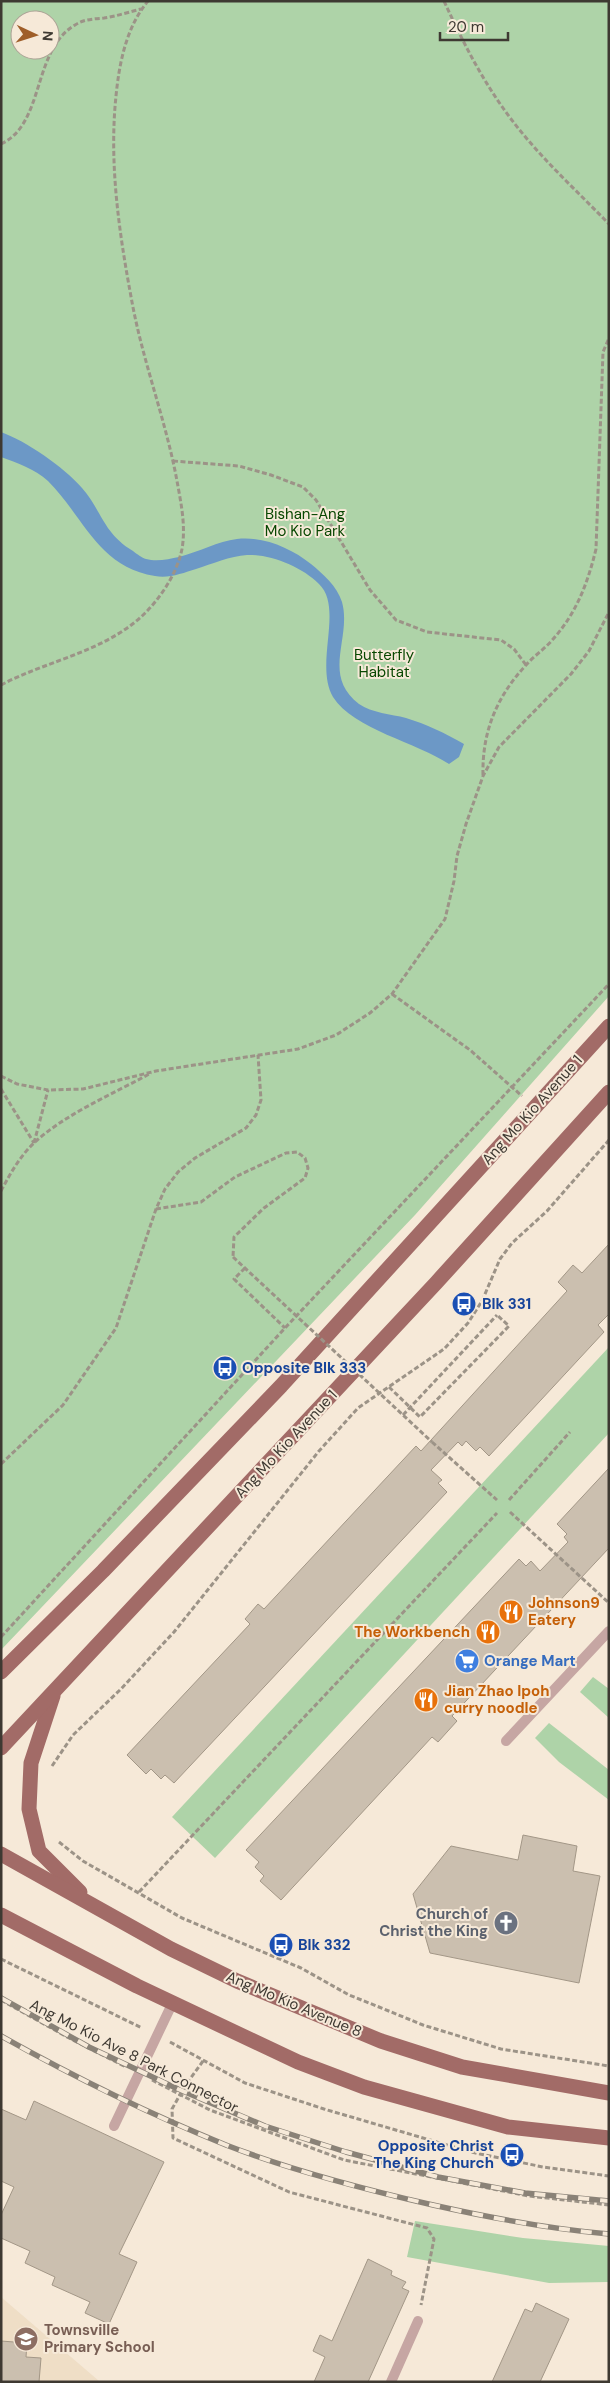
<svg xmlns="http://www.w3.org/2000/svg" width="610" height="2383" font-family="'DM Sans',sans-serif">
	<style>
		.built { fill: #efdec6 }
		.green { fill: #aed3a8; fill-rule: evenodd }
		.water { fill: #6c98c6 }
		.building { fill: #cbbfaf; stroke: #a39787 }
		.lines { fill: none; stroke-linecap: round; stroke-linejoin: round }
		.path { stroke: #9c9387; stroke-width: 3; stroke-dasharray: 5 2.5; stroke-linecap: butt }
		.lane { stroke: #c6a6a3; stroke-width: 10 }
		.primary { stroke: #a26b67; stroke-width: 15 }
		.rail-casing { stroke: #8a8277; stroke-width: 5.5 }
		.rail { stroke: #f6e9d8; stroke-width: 4; stroke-dasharray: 11; stroke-linecap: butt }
		.path-bridge { stroke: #9c9387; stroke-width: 3; stroke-dasharray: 5 2.5; stroke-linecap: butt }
		.labels { text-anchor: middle; stroke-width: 4; stroke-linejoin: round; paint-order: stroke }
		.park-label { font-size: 15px; fill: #084701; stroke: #f6e9d8 }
		.street-label { font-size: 15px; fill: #3e3932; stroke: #f6e9d8 }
		.transit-label { font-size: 15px; font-weight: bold; fill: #164399; stroke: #f6e9d8; text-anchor: start }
		.food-label { font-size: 15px; font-weight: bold; fill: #c56008; stroke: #f6e9d8; text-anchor: start }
		.shop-label { font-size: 15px; font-weight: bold; fill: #366cbe; stroke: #f6e9d8; text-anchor: start }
		.worship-label { font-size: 15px; font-weight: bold; fill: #5b616d; stroke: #f6e9d8; text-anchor: end }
		.education-label { font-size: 15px; font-weight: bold; fill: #785e54; stroke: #f6e9d8; text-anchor: start }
	</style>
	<rect width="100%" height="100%" fill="#f6e9d8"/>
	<path class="built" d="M1,2297L99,2381V2382H1Z"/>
	<g class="green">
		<path d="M1,1H609V996L415,1215L1,1650ZM20,20H50V50H20Z"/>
		<path d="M609,1347V1433L215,1858L172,1817Z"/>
		<path d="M593,1677L609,1689V1718L580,1692Z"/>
		<path d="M549,1723L609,1770V1800L559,1762L535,1738Z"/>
		<path d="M415,2221L523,2238L609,2246V2282L549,2283L407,2257Z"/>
	</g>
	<path class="water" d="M1,432C26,441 64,467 82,488C102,511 103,533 133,551C137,554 142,558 146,559C157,562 169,559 179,557C199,552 218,541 237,539C263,536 291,548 311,564C323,574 337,586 342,602C352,638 321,675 359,704C372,713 391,714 406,718C426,724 445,733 464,744L459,757L449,764C418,743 353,729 333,697C314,664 344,608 319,584C302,567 271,554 247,555C230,556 212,564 196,569C183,573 168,579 155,576C98,567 84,517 48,481C35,469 17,463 1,457Z"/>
	<g class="building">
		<path d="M609,1244V1314L598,1325L604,1332L489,1456L480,1447L476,1451L466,1441L462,1446L458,1442L431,1470L442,1480L438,1483L447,1492L174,1783L165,1775L161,1779L151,1769L146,1774L127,1755L250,1624L245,1619L258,1604L264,1609L416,1446L421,1451L567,1291L558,1282L573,1265L582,1273Z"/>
		<path d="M609,1468V1548L452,1716L457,1721L438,1742L432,1737L281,1900L260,1881L264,1876L255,1867L259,1862L246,1850L519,1559L526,1566L531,1561L540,1571L568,1542L564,1537L567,1534L557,1524Z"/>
		<path d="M523,1835L577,1846L573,1871L600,1876L579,1983L430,1953L413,1894L451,1846L518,1860Z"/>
		<path d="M34,2101L164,2162L119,2254L137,2262L109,2324L85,2313L90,2302L52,2285L55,2277L25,2263L30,2251L1,2238V2215L14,2187L1,2181V2109L26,2120Z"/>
		<path d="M368,2259L392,2271L391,2275L406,2282L402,2288L409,2291L368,2382H314L325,2357L313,2351L320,2335L332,2341Z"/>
		<path d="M536,2303L569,2319L540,2382H492L525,2309L532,2312Z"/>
		<path d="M1,2341L27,2343L26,2357L41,2358L39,2382H1Z"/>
	</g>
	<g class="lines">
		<g class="path">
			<path d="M444,1C461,38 479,74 503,108C533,151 573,187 609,224"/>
			<path d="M1,144C45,124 32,50 75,25C84,19 94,19 104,18C117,16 129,12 141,9"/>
			<path d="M173,461L239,466L271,475L303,487L316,500L370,590L396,620L427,632L501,640L514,649L526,665"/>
			<path d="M1,685C52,658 117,650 155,602C168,586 178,568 182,549C186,526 181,503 177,481C166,421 143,362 132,302C120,238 110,172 115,107C118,70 124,30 148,1"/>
			<path d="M483,775C482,731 497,696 527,664C535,655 546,648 554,638C577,612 588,582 596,549L603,352L609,338"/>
			<path d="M392,994L470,1050L522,1096"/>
			<path d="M1,1076L17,1084L48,1090L83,1089L156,1071L298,1049L336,1035L370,1013L392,994L445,919L454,881L457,856L466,824L483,776L499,747L571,674L589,651L609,612"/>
			<path d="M1,1089L34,1143"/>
			<path d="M34,1143L48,1090"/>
			<path d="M1,1191C10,1174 20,1156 34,1143C65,1114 113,1094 151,1073"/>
			<path d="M156,1209L201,1202L235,1177L286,1153L297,1152L305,1158L308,1168L305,1178L264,1208L234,1237L233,1257"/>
			<path d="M245,1268L234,1279L285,1328"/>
			<path d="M389,1387L420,1417L509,1326L497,1315"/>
			<path d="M432,1442L497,1500"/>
			<path d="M1,1464L63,1405L116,1328L156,1209L165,1189L178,1172L195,1158L246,1128L256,1115L261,1100L258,1055"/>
			<path d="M509,1500L570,1432"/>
			<path d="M510,1512L609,1603"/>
			<path d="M1,1637L285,1328L609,984"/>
			<path d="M52,1766L73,1735L121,1689L174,1632L319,1451L358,1408L444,1349L468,1323L482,1301L500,1259L512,1243L547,1211L609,1140"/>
			<path d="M59,1842L83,1861L182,1918L301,1968L349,1995L379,2007L423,2025L501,2049L609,2066"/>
			<path d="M139,1892L497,1513"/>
			<path d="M1,1959L142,2028"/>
			<path d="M1,2000L69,2038L126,2067"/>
			<path d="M170,2042L245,2083L324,2109L471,2152L543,2167L609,2176"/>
			<path d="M203,2061L185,2086L172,2109L173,2138L289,2192L427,2228L434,2239L421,2305"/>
			<path d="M152,2080L210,2110L344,2160L529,2196L609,2205"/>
		</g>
		<g class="lane">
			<path d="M506,1741L609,1631"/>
			<path d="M114,2126L173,2002"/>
			<path d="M391,2382L418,2321"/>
		</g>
		<g class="primary">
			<path d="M1,1672L103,1571L281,1386L609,1026"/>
			<path d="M53,1696L31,1763L29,1809L39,1851L80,1892"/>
			<path d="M1,1748L436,1283L609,1092"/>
			<path d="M1,1854L171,1949L237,1981L381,2041L462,2067L609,2093"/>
			<path d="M1,1915L137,1986L298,2062L364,2087L508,2127L609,2138"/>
		</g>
		<defs>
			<g id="rail">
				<path d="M1,1998L89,2047L178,2089L265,2126L346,2152L438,2177L525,2193L609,2201"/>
				<path d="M1,2036C74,2077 149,2114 226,2145C293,2171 363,2189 433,2205C491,2218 550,2229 609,2234"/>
			</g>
		</defs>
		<use href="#rail" class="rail-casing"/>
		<use href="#rail" class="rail"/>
		<g class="path-bridge">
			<path d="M233,1257L432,1442"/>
			<path d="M403,1415L497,1315"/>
		</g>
	</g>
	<defs>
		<symbol id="bus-disc" viewBox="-11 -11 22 22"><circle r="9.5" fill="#1a4fb4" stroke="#f6e9d8"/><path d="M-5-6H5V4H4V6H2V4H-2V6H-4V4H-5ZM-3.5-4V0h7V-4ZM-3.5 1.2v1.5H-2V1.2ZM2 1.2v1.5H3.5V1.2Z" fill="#fff"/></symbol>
		<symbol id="restaurant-disc" viewBox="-11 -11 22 22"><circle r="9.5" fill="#e8710a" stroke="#f6e9d8"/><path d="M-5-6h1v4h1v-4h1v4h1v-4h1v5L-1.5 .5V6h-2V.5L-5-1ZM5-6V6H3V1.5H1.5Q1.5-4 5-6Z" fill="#fff"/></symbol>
		<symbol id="supermarket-disc" viewBox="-11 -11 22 22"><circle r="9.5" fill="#3f7fe0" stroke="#f6e9d8"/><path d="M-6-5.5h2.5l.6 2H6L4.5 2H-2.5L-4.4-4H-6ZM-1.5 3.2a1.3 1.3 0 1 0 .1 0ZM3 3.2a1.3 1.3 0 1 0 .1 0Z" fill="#fff"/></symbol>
		<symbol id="church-disc" viewBox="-11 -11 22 22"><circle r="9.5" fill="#6b7280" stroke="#f6e9d8"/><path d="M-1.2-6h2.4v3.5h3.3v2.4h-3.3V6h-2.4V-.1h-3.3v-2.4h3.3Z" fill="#fff"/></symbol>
		<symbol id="school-disc" viewBox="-11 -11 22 22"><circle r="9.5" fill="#8d6e63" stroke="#f6e9d8"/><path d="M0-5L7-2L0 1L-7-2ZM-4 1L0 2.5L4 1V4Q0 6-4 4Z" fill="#fff"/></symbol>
	</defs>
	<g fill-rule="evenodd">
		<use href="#bus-disc" x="450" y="1290" width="28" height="28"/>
		<use href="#bus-disc" x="211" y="1354" width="28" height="28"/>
		<use href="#restaurant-disc" x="497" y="1598" width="28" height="28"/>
		<use href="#restaurant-disc" x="474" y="1618" width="28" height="28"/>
		<use href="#supermarket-disc" x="453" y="1647" width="28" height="28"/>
		<use href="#restaurant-disc" x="412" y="1686" width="28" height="28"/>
		<use href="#church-disc" x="492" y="1909" width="28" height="28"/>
		<use href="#bus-disc" x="267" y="1931" width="28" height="28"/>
		<use href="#bus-disc" x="498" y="2141" width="28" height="28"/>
		<use href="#school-disc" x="12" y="2325" width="28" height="28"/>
	</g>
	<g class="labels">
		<g class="park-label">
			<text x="305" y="519">Bishan-Ang<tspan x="305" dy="17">Mo Kio Park</tspan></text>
			<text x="384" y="660">Butterfly<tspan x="384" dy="17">Habitat</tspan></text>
		</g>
		<g class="street-label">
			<text transform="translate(532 1110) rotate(-48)" y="5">Ang Mo Kio Avenue 1</text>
			<text transform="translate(286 1444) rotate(-47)" y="5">Ang Mo Kio Avenue 1</text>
			<text transform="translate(294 2004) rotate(23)" y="5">Ang Mo Kio Avenue 8</text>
			<text transform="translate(134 2056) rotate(27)" y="5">Ang Mo Kio Ave 8 Park Connector</text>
		</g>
		<g class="transit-label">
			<text x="482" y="1309">Blk 331</text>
			<text x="242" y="1373">Opposite Blk 333</text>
			<text x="298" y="1950">Blk 332</text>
			<text x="494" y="2151" text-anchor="end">Opposite Christ<tspan x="494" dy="17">The King Church</tspan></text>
		</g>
		<g class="food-label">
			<text x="528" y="1608">Johnson9<tspan x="528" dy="17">Eatery</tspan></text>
			<text x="470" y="1637" text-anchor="end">The Workbench</text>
			<text x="444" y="1696">Jian Zhao Ipoh<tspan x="444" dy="17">curry noodle</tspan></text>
		</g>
		<g class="shop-label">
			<text x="484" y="1666">Orange Mart</text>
		</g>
		<g class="worship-label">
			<text x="488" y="1919">Church of<tspan x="488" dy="17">Christ the King</tspan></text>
		</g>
		<g class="education-label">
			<text x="44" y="2335">Townsville<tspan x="44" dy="17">Primary School</tspan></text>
		</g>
	</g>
	<rect width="610" height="2383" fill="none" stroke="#3e3932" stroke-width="5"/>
	<g transform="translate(35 35) rotate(94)"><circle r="24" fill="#f6e9d8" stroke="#aca396"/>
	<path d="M0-4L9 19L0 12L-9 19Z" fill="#9f5e29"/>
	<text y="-8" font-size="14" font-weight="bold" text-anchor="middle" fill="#3e3932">N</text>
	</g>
	<path d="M440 32v8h68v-8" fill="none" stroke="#3e3932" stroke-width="2.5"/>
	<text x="448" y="32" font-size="15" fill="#3e3932" stroke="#f6e9d8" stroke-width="4" paint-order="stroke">20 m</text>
</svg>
